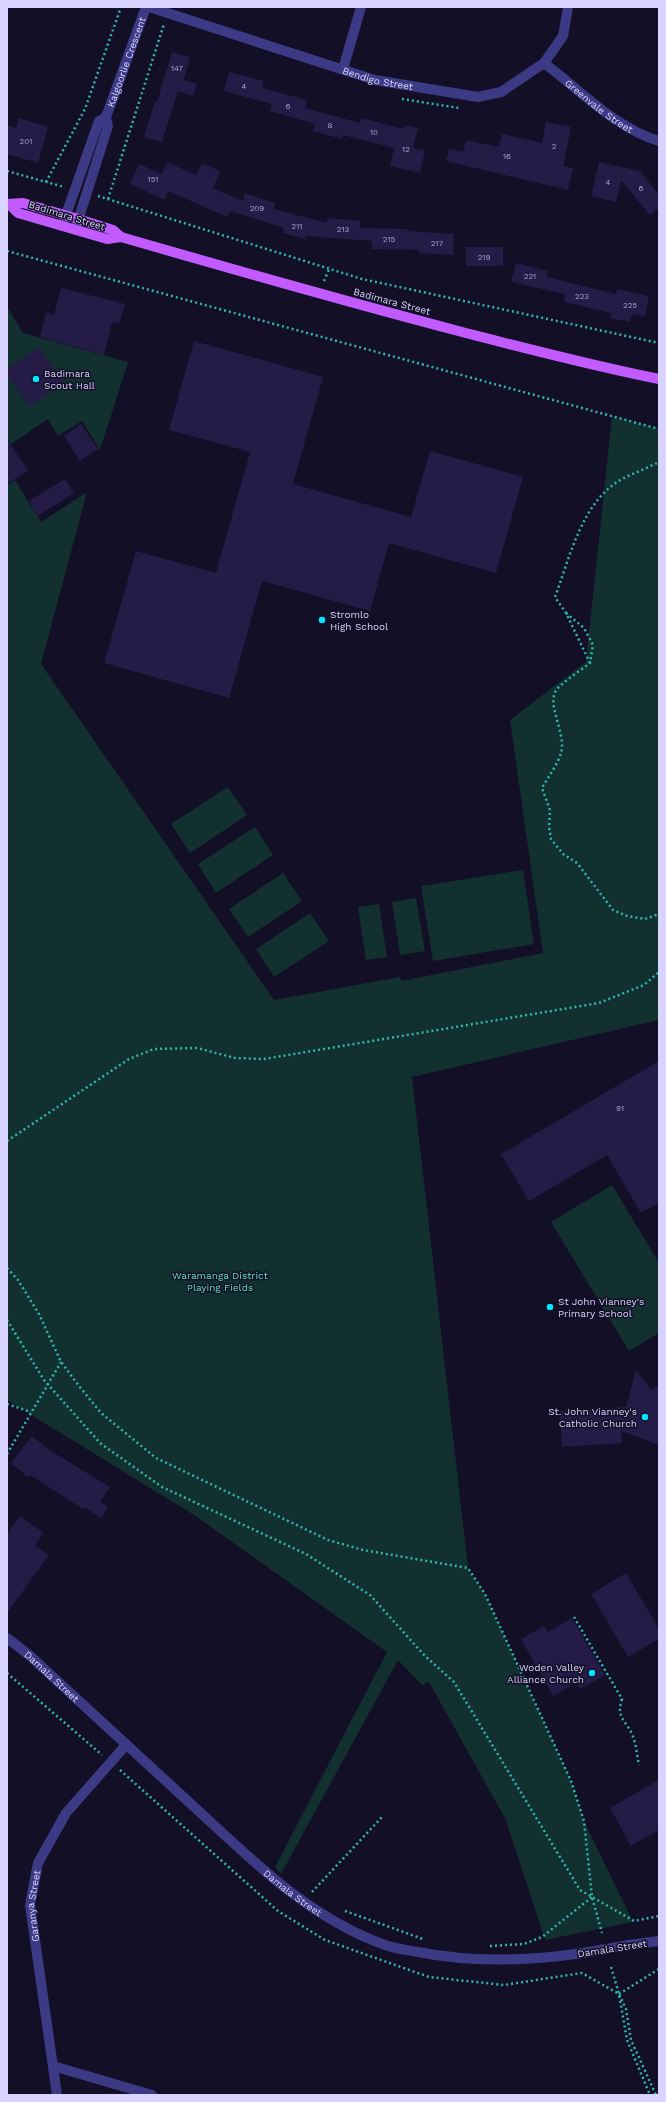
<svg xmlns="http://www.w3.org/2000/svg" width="666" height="2102" font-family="'Work Sans',sans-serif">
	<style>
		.green { fill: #12302f }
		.building { fill: #241b47 }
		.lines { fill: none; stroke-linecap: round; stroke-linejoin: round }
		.path { stroke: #2fb8b0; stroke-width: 2.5; stroke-dasharray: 2 3; stroke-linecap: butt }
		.minor { stroke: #3d3a85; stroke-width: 10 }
		.major { stroke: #c25bff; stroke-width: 10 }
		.minor-bridge { stroke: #3d3a85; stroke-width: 10 }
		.poi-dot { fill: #00e5ff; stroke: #130f26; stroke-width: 1.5 }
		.labels { text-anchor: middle; stroke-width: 3; stroke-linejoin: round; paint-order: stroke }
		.number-label { font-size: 8px; fill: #aca6d1 }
		.street-label { font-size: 10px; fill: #d9d4ff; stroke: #130f26 }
		.poi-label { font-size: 10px; fill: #d9d4ff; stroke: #130f26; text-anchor: start }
		.park-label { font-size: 10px; fill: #5fe0c0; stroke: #130f26 }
	</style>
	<rect width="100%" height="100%" fill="#130f26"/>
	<g class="green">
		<path d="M7,307L23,333L128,362L100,450L82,421L58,436L48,419L11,444L7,438Z"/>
		<path d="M612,416L659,429V1020L412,1077L468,1568L485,1594L571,1781L584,1821L633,1922L545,1940L506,1820L429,1682L422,1685L398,1660L281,1874L275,1867L387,1652L194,1515L7,1400V485L15,480L41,522L87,492L41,664L274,1000L400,977L401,981L543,953L510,720L586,662Z"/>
		<path d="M228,787L247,815L190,853L171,824Z"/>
		<path d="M255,827L273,855L216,893L198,864Z"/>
		<path d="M523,870L534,944L433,961L421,886Z"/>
		<path d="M283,873L302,901L248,937L229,909Z"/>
		<path d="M416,898L425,951L400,955L392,902Z"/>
		<path d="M379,904L387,957L366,960L358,907Z"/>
		<path d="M310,913L329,941L274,977L256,949Z"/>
		<path d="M612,1185L659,1263V1333L629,1351L551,1222Z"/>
	</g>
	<g class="building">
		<path d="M172,52L190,57L184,80L197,84L193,96L178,91L162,142L144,137L155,101L157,102Z"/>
		<path d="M229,72L264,81L262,88L307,100L305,108L360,123L361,118L404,129L405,125L418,128L413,148L425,150L420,173L390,166L394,148L343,135L342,139L313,131L315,124L270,111L272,104L224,91Z"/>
		<path d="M19,118L48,127L38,163L7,154V125L16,128Z"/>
		<path d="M546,122L571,127L563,166L573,168L568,190L446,161L449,149L463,152L466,140L499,147L502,134L542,143Z"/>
		<path d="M167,162L196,175L202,163L220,171L213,188L243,201L245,193L275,203L274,209L327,223L328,218L361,221L360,228L407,229V231L454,234L453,255L419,253V250L372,249V241L306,236V239L283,233L284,228L230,211L227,217L168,191L165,200L130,184L139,164L162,174Z"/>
		<path d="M599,162L640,171L659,195V208L650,215L621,180L616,202L591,196Z"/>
		<rect x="466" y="247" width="37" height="19"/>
		<path d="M516,263L548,271L547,277L616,294L617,289L649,296L645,316L632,314L630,322L610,318L611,313L564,302L565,294L511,282Z"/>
		<path d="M61,288L125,304L119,324L112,322L104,355L40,337L46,312L54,315Z"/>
		<path d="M194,341L323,377L293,484L411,517L430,451L523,477L496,573L389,543L370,611L262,581L229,698L104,663L136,551L216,573L250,452L169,430Z"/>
		<path d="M39,347L64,383L29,406L7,375V369Z"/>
		<path d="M81,424L98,449L80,461L64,436Z"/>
		<path d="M7,439L28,471L7,484Z"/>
		<path d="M65,479L74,493L38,516L29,501Z"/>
		<path d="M659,1061V1203L641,1213L607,1155L529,1201L501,1154Z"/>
		<path d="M636,1370L651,1390L659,1385V1445L621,1431L622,1443L562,1447L560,1411L626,1407Z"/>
		<path d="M32,1436L51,1451L110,1487L100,1502L108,1507L101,1518L84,1507L83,1509L30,1475L28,1477L11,1463Z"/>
		<path d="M20,1516L44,1533L35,1545L49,1555L7,1613V1534Z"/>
		<path d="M626,1573L659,1629V1639L628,1657L591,1594Z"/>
		<path d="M572,1618L605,1675L580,1689L576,1683L553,1696L521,1639L544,1626L548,1632Z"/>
		<path d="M659,1780V1830L631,1846L610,1808Z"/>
	</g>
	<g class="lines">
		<g class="path">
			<path d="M402,99L459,108"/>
			<path d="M7,171L64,187"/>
			<path d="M46,182L85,109L121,7"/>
			<path d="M98,196L362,279L659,343"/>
			<path d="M108,199L164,24"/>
			<path d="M7,251L659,429"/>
			<path d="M324,281L330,267"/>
			<path d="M566,613L584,628L593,645L590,663C580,671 567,679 558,688C544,702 567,733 561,753C558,764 548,777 542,788L550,810L549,827L551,839L563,854L577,863L613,910L627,916L645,919L659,914"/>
			<path d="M590,663L566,613L555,597C570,557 582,501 622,479C634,473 647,468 659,462"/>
			<path d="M7,1141L129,1059L154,1049L197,1048L235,1058L264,1059L599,1003L644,985L659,972"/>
			<path d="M7,1268L18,1280L39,1314L61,1362L79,1386L101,1413L156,1458L328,1540L363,1550L468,1568L485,1594L571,1781L584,1821L592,1897L602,1933"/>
			<path d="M7,1320L44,1380L100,1443L162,1487L306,1554L370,1595L425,1656L454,1682L580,1890L634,1921L659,1916"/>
			<path d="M7,1404L31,1412"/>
			<path d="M7,1454L61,1362"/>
			<path d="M574,1617L622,1699C616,1718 625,1719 632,1734C636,1743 637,1755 639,1765"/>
			<path d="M7,1673L102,1755"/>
			<path d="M120,1770L278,1911L325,1940L429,1977L504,1985L582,1973L619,1994L626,2009L631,2040L656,2095"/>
			<path d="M312,1892L382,1817"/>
			<path d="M345,1911L423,1939"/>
			<path d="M490,1946L524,1944L542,1937L592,1897"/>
			<path d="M611,1967L619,1994L627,2040L650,2095"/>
			<path d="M619,1994L659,1969"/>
		</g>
		<g class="minor">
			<path id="s1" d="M149,7L375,80L478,97L501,92L544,63L563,36L568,7"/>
			<path id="s2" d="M544,63C580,90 615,128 659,141"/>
			<path d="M343,69L361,7"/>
			<path d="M62,226L99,121L106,117"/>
			<path id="s3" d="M75,230L108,126L106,117L146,7"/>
			<path id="s4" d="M7,1638L29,1655C83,1705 137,1754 191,1804C251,1859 307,1917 385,1945C396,1949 407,1950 418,1952C473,1963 528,1961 583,1953"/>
			<path d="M629,1945L659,1941"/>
			<path d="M53,2066L152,2095"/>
			<path id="s5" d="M57,2095L30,1905L38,1863L66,1813L126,1745"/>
		</g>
		<g class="major">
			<path d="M7,204L23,203L78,219L113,230L121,237"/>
			<path d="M10,205L18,213L107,239L121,237C235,270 348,302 462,332C528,349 593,366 659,379"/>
		</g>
		<path class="minor-bridge" d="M583,1953L629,1945"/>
	</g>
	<g class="poi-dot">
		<circle cx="36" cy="379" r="4"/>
		<circle cx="322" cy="620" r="4"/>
		<circle cx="550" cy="1307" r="4"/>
		<circle cx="645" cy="1417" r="4"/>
		<circle cx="592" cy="1673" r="4"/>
	</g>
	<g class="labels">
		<g class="number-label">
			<text x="177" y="71">147</text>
			<text x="244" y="89">4</text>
			<text x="288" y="109">6</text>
			<text x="330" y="128">8</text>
			<text x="374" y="135">10</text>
			<text x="26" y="144">201</text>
			<text x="554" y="149">2</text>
			<text x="406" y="152">12</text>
			<text x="507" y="159">16</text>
			<text x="153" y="182">151</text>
			<text x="608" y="185">4</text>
			<text x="641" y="191">6</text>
			<text x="257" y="211">209</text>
			<text x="297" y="229">211</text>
			<text x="343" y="232">213</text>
			<text x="389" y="242">215</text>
			<text x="437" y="246">217</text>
			<text x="484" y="260">219</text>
			<text x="530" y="279">221</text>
			<text x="582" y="299">223</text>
			<text x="630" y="308">225</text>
			<text x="620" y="1111">91</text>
		</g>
		<g class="street-label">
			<text dy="4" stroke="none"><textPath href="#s3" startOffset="177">Kalgoorlie Crescent</textPath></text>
			<text dy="4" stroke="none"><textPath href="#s1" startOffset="240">Bendigo Street</textPath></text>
			<text dy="4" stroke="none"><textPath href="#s2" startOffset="70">Greenvale Street</textPath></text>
			<text transform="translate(67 215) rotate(17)" y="4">Badimara Street</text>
			<text transform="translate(392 301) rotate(15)" y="4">Badimara Street</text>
			<text dy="4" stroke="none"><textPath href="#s4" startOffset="59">Damala Street</textPath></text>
			<text dy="4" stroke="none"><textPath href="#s4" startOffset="383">Damala Street</textPath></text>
			<text dy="4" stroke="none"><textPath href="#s5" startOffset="191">Garanya Street</textPath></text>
			<text transform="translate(612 1948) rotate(-9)" y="4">Damala Street</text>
		</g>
		<g class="poi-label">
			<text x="44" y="377">Badimara<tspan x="44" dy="12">Scout Hall</tspan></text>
			<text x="330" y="618">Stromlo<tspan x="330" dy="12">High School</tspan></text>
			<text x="558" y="1305">St John Vianney's<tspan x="558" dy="12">Primary School</tspan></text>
			<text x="637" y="1415" text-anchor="end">St. John Vianney's<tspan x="637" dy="12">Catholic Church</tspan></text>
			<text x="584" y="1671" text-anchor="end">Woden Valley<tspan x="584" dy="12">Alliance Church</tspan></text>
		</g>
		<g class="park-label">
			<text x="220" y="1279">Waramanga District<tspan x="220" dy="12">Playing Fields</tspan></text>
		</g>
	</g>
	<rect width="666" height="2102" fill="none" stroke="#d9d4ff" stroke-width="16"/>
</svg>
